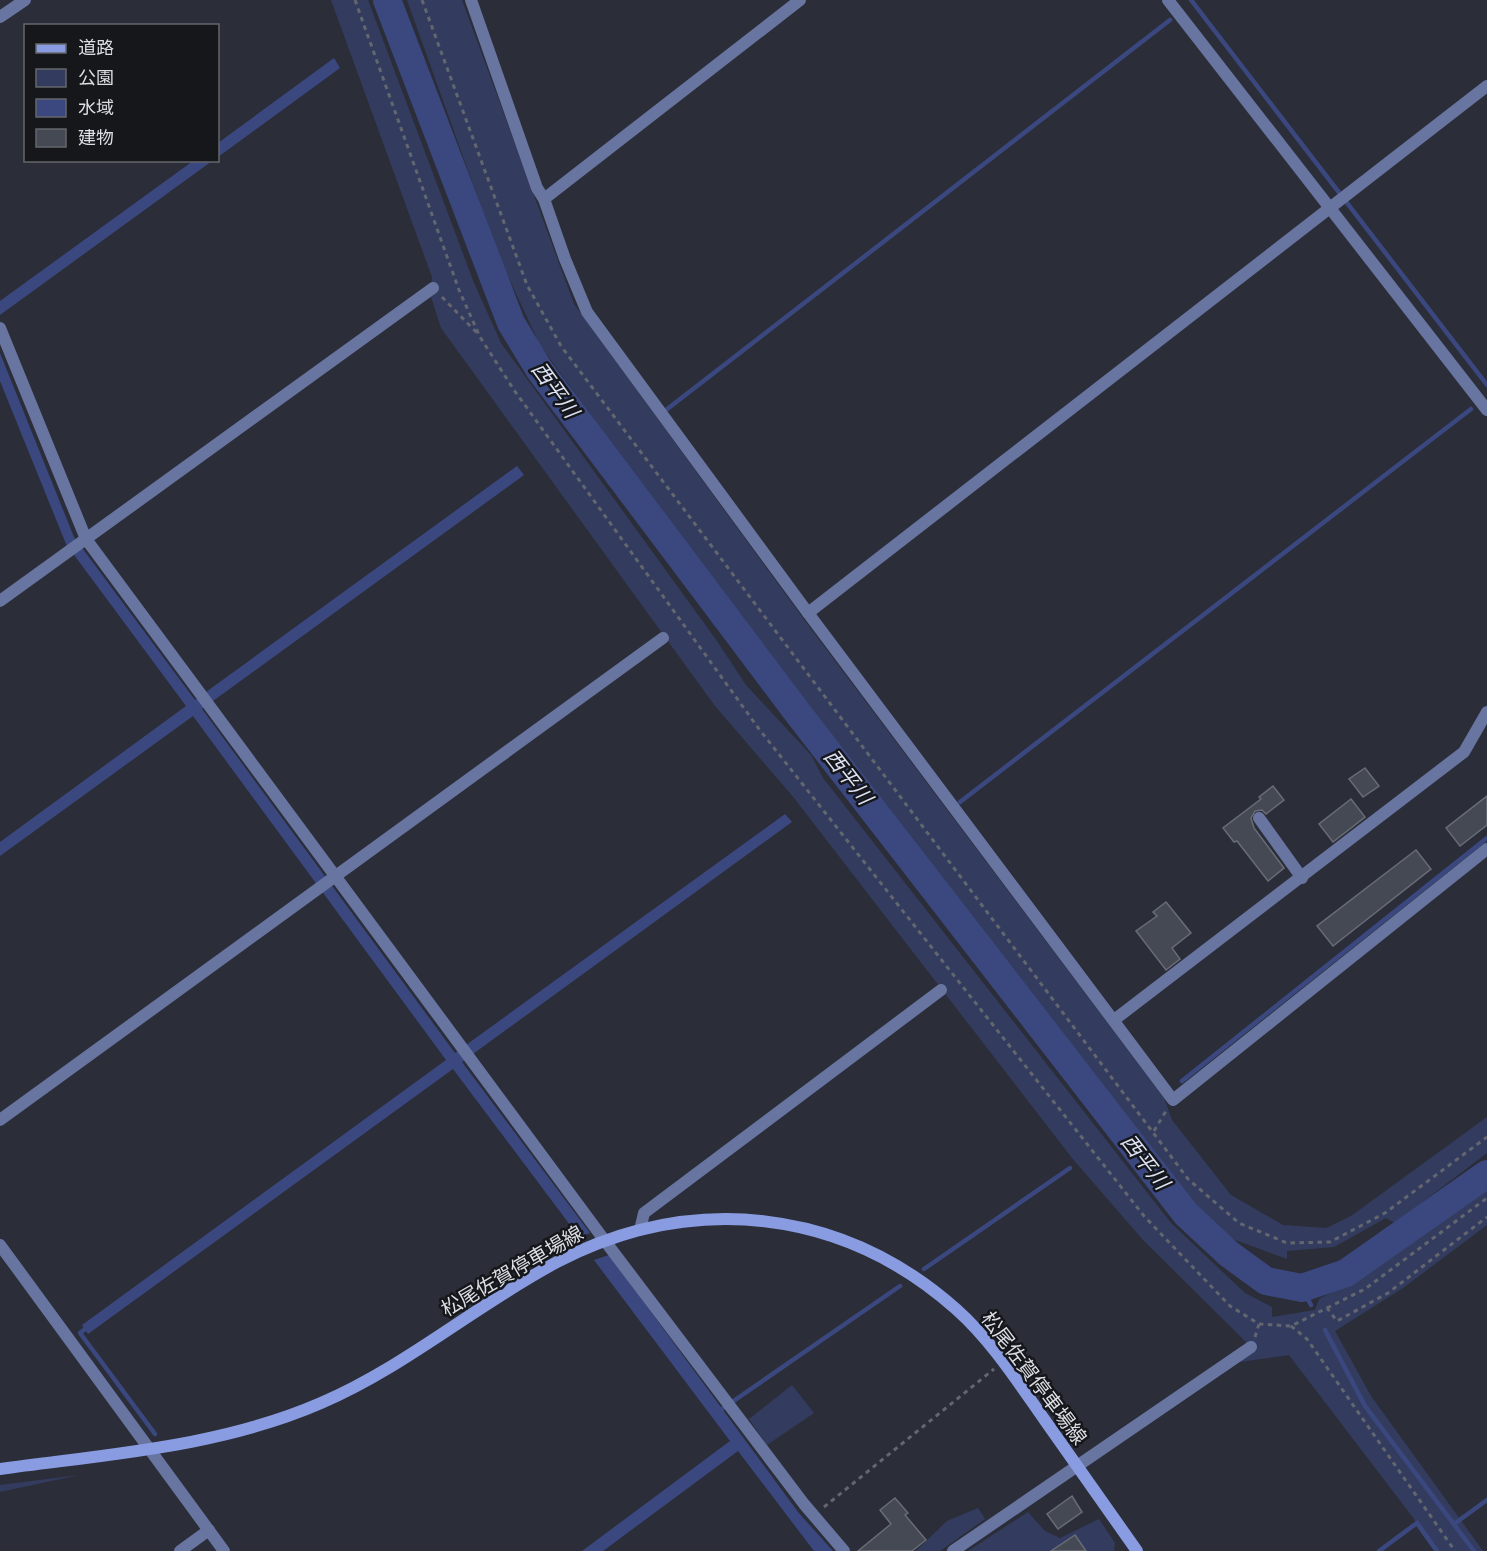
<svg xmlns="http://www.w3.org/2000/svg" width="1487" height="1551" font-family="'Crimson Pro','Noto Sans JP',serif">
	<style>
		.green { fill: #333c5f }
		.water { fill: #3b487f }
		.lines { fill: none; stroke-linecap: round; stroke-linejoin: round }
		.stream { stroke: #3b487f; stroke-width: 4.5 }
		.river { stroke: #3b487f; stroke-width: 28 }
		.building { fill: #454954; stroke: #686c77; stroke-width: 1.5 }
		.path { stroke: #63666f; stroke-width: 3; stroke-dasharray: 4.5 4.5; stroke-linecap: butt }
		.minor { stroke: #6875a0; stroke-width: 12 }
		.secondary { stroke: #899ce1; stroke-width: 12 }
		.labels { text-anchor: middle; stroke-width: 5; stroke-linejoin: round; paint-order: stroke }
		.street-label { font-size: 20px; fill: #dbdee4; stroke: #15171b }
		.water-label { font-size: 21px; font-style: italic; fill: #dde3f4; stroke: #15171b }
	</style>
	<rect width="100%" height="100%" fill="#2b2e39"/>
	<g class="green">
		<path d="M331,0H368L474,283L501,343L717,641L746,685L811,755L823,778L1171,1223L1245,1293L1272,1307V1317L1315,1310L1319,1299L1368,1273L1487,1184V1225L1403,1288L1335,1331L1371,1396L1483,1551H1434L1419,1530L1414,1519L1289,1355L1240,1362L1246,1342L1143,1240L1072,1158L794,798L715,706L441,328L431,297L432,277Z"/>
		<path d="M407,0H462L574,304L805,621L1164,1098L1172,1120L1231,1195L1283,1225L1326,1228L1351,1216L1487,1117V1153L1395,1223L1386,1218L1334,1247L1287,1251V1259L1230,1238L1192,1202L722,595L540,345L499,257Z"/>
		<path d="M792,1385L814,1413L767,1445L749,1419Z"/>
		<path d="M79,1475L0,1492V1485Z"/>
		<path d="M978,1508L985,1519L940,1551H916L947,1521Z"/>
		<path d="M1028,1512L1045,1531L1060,1538L1099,1519L1115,1543L1114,1551H968Z"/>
	</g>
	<g class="water">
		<path d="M334,58L340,68L218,157V143Z"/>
		<path d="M193,161H212L0,315V301Z"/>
		<path d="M0,353L74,537L195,700L517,466L524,475L202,709L455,1053L785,814L792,822L462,1062L590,1233L579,1237L453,1069L88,1334L82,1325L446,1060L193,716L0,856V842L186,706L66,544L0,381Z"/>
		<path d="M609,1255L798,1512L833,1551H814L738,1451L603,1551H582L730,1441L594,1260Z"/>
	</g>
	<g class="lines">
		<g class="stream">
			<path d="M1191,0L1487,385"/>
			<path d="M666,410L1170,20"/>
			<path d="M960,802L1471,409"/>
			<path d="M1182,1081L1487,838"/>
			<path d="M924,1269L1070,1168"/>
			<path d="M1302,1288L1311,1305"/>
			<path d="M85,1329L80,1333L155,1434"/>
			<path d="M1325,1330L1365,1406L1474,1551"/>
			<path d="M719,1411L900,1286"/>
			<path d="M1454,1524L1487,1500"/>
			<path d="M1379,1551L1417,1523L1437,1551"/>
		</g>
		<path class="river" d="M387,0L511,323L539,369L797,712L1186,1214L1229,1254L1266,1281L1302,1288L1346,1273L1487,1174"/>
	</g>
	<g class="building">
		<path d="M1365,768L1379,786L1363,797L1349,779Z"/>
		<path d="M1273,786L1284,800L1266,814L1262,810L1255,811L1251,818L1254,828L1284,868L1268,881L1237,841L1234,842L1223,828L1261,799L1259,797Z"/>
		<path d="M1487,796V825L1460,846L1446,828Z"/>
		<path d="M1351,799L1365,817L1333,842L1319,824Z"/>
		<path d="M1416,850L1431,869L1333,946L1317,926Z"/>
		<path d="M1166,902L1191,933L1172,948L1180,959L1166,970L1136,931L1157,916L1153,912Z"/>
		<path d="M1072,1496L1082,1512L1058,1529L1047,1514Z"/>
		<path d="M895,1498L908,1513L905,1515L926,1540L912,1551H858L891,1524L880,1510Z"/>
		<path d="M1075,1535L1086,1551H1051Z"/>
	</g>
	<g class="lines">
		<g class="path">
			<path d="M355,0L459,290L480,337L514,390L759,729L1144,1216L1230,1306L1259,1324L1291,1326L1327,1308L1337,1321L1388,1293L1487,1217"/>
			<path d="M422,0L527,285L561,346L1188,1179L1239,1223L1287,1243L1330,1242L1385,1213L1487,1137"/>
			<path d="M442,297L477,333"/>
			<path d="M1154,1131L1166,1111"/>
			<path d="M1327,1308L1365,1289L1487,1198"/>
			<path d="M1291,1326L1307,1339L1455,1551"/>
			<path d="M1255,1337L1259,1324"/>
			<path d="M824,1507L994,1369"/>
		</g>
		<g class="minor">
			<path d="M471,0L537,188L544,199L565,259L587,312L808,613L1173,1100L1487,849"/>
			<path d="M1168,0L1487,410"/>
			<path d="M0,17L25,0"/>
			<path d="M544,199L800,0"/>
			<path d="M0,328L86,539L605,1241L804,1504L844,1551"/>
			<path d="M0,601L433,288"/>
			<path d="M808,613L1487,86"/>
			<path d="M1259,818L1302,878"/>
			<path d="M1114,1020L1464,752L1487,712"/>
			<path d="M0,1120L663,638"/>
			<path d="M640,1230L644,1213L941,990"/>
			<path d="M0,1245L224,1551"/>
			<path d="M180,1551L209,1530"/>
			<path d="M953,1551L1251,1347"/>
		</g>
		<path class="secondary" d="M0,1469C108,1454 220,1447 321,1403C405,1367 476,1305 557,1262C693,1192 842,1208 956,1309C991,1340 1018,1382 1044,1419C1075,1463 1106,1507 1137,1551"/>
	</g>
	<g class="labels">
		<g class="street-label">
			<text transform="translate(512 1271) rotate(-30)" y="7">松尾佐賀停車場線</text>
			<text transform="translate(1034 1378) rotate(53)" y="7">松尾佐賀停車場線</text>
		</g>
		<g class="water-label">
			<text transform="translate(555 390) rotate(54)" y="7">西平川</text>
			<text transform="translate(848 777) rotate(52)" y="7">西平川</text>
			<text transform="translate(1145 1162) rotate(52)" y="7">西平川</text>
		</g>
	</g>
	<rect x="24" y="24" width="195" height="138" fill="#15171b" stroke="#64676b" stroke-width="1.5"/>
	<rect x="36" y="44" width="30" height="9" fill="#899ce1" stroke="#64676b" stroke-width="1.5"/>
	<text x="78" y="54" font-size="18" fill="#dbdee4">道路</text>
	<rect x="36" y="69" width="30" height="18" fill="#333c5f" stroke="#64676b" stroke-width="1.5"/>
	<text x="78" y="84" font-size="18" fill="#dbdee4">公園</text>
	<rect x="36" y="99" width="30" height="18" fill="#3b487f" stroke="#64676b" stroke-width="1.5"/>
	<text x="78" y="114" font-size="18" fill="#dbdee4">水域</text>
	<rect x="36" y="129" width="30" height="18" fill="#454954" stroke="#64676b" stroke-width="1.5"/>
	<text x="78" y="144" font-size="18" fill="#dbdee4">建物</text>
</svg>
